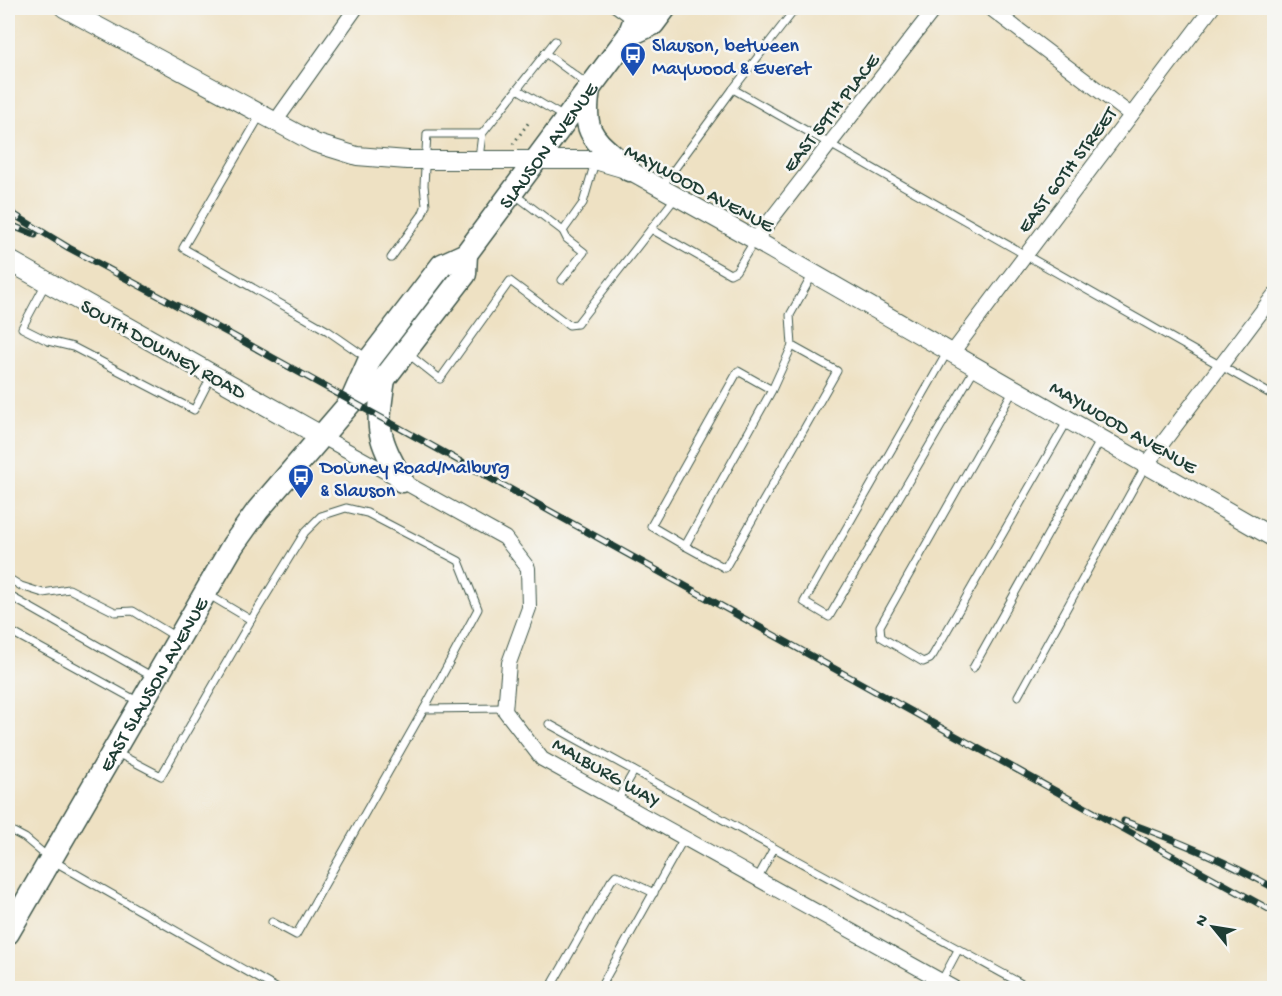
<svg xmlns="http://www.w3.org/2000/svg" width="1282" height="996" font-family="'Gochi Hand',sans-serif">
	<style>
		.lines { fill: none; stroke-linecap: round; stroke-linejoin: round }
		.service-casing { stroke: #3e5649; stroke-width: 9 }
		.minor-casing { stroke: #3e5649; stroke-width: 16 }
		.tertiary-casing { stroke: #3e5649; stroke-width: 20 }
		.secondary-casing { stroke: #3e5649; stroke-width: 22 }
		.primary-casing { stroke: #3e5649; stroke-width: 25 }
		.path { stroke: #3e5649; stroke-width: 3; stroke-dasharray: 1.5 4.5; stroke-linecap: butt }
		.service { stroke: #fff; stroke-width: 7 }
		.minor { stroke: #fff; stroke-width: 14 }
		.tertiary { stroke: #fff; stroke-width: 18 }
		.secondary { stroke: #fff; stroke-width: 20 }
		.primary { stroke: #fff; stroke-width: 22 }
		.rail-casing { stroke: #1f3d34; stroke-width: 7 }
		.rail { stroke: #f6f6f2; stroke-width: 4.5; stroke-dasharray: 14; stroke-linecap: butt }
		.labels { text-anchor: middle; stroke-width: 5; stroke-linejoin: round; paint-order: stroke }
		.transit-label { font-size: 20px; fill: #164399; stroke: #f6f6f2; text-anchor: start }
		.street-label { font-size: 20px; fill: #1f3d34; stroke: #f6f6f2 }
	</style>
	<rect width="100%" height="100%" fill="#f6f6f2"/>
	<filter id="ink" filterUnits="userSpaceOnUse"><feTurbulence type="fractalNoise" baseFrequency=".0167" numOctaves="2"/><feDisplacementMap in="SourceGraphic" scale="12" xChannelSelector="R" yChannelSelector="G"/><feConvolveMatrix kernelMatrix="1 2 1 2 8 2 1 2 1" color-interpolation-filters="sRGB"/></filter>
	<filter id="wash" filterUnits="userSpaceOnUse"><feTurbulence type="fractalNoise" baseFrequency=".008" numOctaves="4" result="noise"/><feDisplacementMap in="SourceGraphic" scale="24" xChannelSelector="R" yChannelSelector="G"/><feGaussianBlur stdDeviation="1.35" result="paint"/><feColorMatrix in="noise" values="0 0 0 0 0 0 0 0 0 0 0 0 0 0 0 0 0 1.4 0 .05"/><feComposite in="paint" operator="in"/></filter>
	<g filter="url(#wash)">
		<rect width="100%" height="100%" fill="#eee1c3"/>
	</g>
	<g filter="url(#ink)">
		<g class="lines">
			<defs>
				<g id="service">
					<path d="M614,8L632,21"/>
					<path d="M545,53L587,84"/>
					<path d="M517,89L564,117"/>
					<path d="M733,89L1274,396"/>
					<path d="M260,116L183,248L328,331L367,358"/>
					<path d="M479,158L482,134L555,41"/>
					<path d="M662,186L733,89L796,8"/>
					<path d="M514,194L563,231L567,239L584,252L562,280"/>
					<path d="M651,229L730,274L736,271L755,240"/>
					<path d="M563,231L583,203L595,162"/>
					<path d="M391,258L422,215L426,205L424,185L427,134H482"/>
					<path d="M46,283L22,328L48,341L73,347L194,410L211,377"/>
					<path d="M948,351L804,602L829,617L975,368"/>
					<path d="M407,353L440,379L510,281L569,325L577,324L676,197"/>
					<path d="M772,390L738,371L651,526L685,546L772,390L792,346L790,315L813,274"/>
					<path d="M1013,391L880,626L881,637L923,662L930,659L933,655L1068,420"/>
					<path d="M685,546L725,568L837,371L792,346"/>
					<path d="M8,578L21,586L43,593L69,589L115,612L133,611L176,637"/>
					<path d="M8,595L153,677"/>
					<path d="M209,595L251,620"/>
					<path d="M8,630L139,702"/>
					<path d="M973,668L1100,441"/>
					<path d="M1018,696L1146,465"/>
					<path d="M549,724L1029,988"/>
					<path d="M115,752L161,776L251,620L305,532L321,516L346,508L367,513L459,561L478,609L424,709L505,708"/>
					<path d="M617,801L634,771"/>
					<path d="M8,829L25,838L50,859L276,988"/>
					<path d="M757,879L774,848"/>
					<path d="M272,922L296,935L424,709"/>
					<path d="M941,982L958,950"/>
					<path d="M555,988L553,983L611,881L616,875L654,893"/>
					<path d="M600,988L684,838"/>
				</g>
				<g id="minor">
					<path d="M990,8L1131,115"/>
					<path d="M275,122L356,8"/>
					<path d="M755,240L935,8"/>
					<path d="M952,353L1212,8"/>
					<path d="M321,436L505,538L528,568L529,608L509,663L505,711L542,759L954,988"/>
					<path d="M1146,465L1274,295"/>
				</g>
				<path id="tertiary" d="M64,8L315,143L357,156L407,160H595L629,170L755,240L1274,538"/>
				<path id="secondary" d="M8,260L321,436"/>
				<g id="primary">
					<path d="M629,35L653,24L665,8"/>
					<path d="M589,90C581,138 597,140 629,170"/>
					<path d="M384,379C376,431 377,435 402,481"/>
					<path id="s1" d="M351,402L370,359L442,265L466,254L629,35L639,8"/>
					<path id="s2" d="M8,933L233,545L258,510L351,402L384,379L465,274L466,254"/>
				</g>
			</defs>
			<use href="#service" class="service-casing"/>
			<use href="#minor" class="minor-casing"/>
			<use href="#tertiary" class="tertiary-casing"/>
			<use href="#secondary" class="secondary-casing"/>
			<use href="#primary" class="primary-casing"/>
			<path class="path" d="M513,144L529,122"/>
			<use href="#service" class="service"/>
			<use href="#minor" class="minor"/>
			<use href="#tertiary" class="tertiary"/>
			<use href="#secondary" class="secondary"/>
			<use href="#primary" class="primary"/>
			<defs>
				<g id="rail">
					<path d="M8,211L69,248L230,334L1274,912"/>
					<path d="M8,224L35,235"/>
					<path d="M1124,821C1176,840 1226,861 1274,888"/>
				</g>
			</defs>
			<use href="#rail" class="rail-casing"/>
			<use href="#rail" class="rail"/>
		</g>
	</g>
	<defs>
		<symbol id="bus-pin" viewBox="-11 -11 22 30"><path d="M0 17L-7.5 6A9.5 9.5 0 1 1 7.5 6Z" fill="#1a4fb4" stroke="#f6f6f2"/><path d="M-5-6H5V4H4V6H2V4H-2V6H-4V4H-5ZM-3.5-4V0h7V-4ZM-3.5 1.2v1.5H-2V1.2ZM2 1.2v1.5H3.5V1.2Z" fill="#fff"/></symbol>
	</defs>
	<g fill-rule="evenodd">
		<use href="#bus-pin" x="618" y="40" width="30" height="40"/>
		<use href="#bus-pin" x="286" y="462" width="30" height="40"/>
	</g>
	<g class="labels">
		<g class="transit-label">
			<text x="652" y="51">Slauson, between<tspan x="652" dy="23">Maywood &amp; Everet</tspan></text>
			<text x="320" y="473">Downey Road/Malburg<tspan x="320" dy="23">&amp; Slauson</tspan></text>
		</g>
		<g class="street-label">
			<text transform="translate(830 112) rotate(-52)" y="7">EAST 59TH PLACE</text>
			<text dy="7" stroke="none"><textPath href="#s1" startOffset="328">SLAUSON AVENUE</textPath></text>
			<text transform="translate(1066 169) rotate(-53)" y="7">EAST 60TH STREET</text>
			<text transform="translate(700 187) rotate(28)" y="7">MAYWOOD AVENUE</text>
			<text transform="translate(164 348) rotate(29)" y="7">SOUTH DOWNEY ROAD</text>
			<text transform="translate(1124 426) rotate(30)" y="7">MAYWOOD AVENUE</text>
			<text dy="7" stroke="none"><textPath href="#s2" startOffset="288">EAST SLAUSON AVENUE</textPath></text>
			<text transform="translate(607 771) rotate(30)" y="7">MALBURG WAY</text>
		</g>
	</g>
	<rect width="1282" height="996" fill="none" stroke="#f6f6f2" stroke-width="30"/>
	<g transform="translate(1213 927) rotate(300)" stroke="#f6f6f2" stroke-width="4.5" paint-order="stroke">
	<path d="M0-4.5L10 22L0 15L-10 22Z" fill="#1f3d34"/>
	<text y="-9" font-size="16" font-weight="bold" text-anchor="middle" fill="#1f3d34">N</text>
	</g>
</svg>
